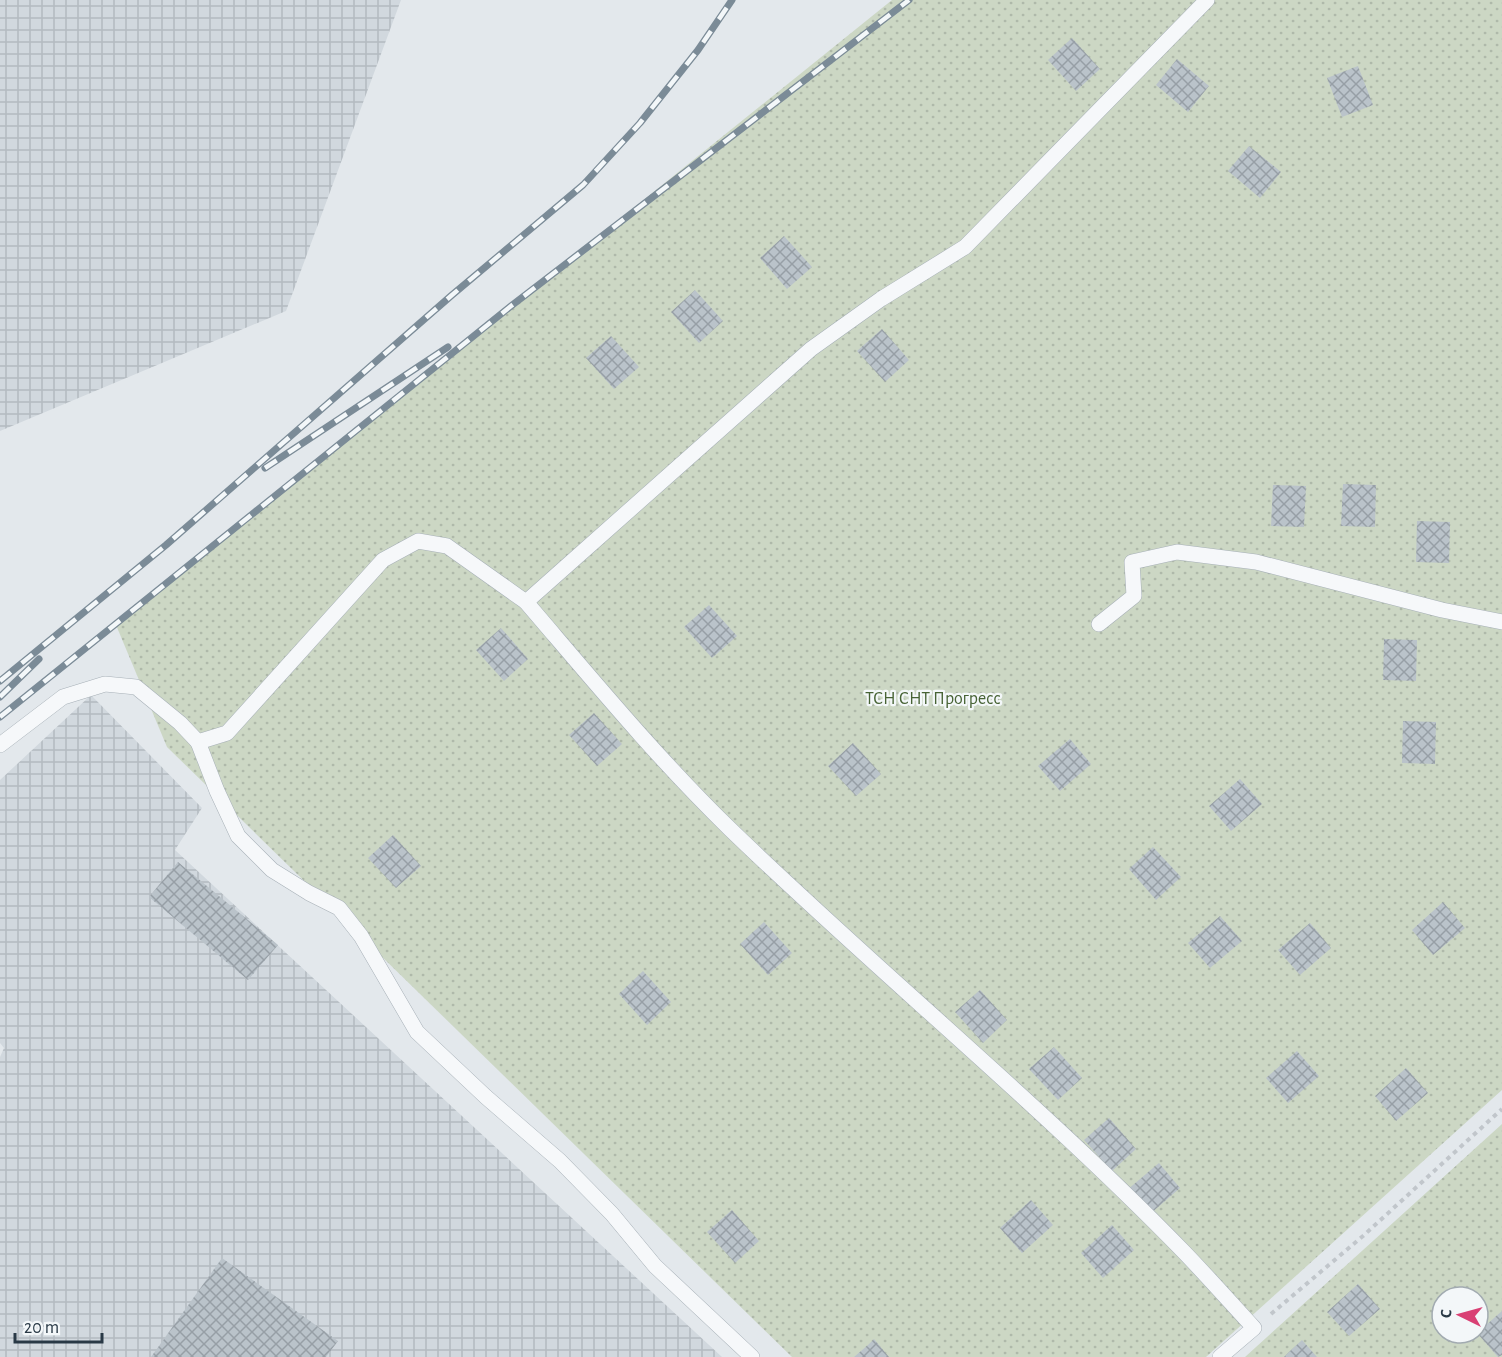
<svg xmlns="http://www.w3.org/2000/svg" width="1502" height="1357" font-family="'Alegreya Sans',sans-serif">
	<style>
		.industrial { fill: url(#industrial-grid) }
		.grass { fill: url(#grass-dots); fill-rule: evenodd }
		.building { fill: url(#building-cross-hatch) }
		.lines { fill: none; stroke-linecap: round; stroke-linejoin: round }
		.lane-casing { stroke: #a7b0b7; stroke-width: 16 }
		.path { stroke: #c1c6cb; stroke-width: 4; stroke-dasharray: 4.5 4.5; stroke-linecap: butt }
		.lane { stroke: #f6f8fa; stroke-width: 15 }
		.rail-casing { stroke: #7b8b97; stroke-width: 7 }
		.rail { stroke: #f3f7f9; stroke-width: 4.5; stroke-dasharray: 14; stroke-linecap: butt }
		.labels { text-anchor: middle; stroke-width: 4.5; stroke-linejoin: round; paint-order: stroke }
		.park-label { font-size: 18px; fill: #476335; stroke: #f3f7f9 }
	</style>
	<defs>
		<pattern id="industrial-grid" width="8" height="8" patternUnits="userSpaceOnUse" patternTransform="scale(1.5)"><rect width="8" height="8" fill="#d1d8de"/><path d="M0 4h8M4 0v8" fill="none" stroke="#b3bac0"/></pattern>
		<pattern id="grass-dots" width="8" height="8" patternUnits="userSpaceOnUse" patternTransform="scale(1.5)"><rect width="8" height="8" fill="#ccd7c4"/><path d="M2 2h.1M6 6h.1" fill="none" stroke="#afb9aa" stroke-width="1.8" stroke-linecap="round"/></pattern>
		<pattern id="building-cross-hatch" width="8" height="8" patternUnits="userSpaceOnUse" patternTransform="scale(1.5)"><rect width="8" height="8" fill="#bac3ca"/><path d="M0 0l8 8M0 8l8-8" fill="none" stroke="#979fa6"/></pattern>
	</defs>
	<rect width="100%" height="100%" fill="#e3e8ec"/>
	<g class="industrial">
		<path d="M0,0H401L286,311L0,431Z"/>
		<path d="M91,695L202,808L175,850L722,1357H0V1057L4,1048L0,1043V780Z"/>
	</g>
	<g class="grass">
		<path d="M892,0H1502V1090L1206,1357H792L167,747L116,625Z"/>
		<path d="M1502,1124V1357H1245ZM1442,1297H1478V1333H1442Z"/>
	</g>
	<g class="building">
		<path d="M1072,38L1100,69L1076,91L1048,60Z"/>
		<path d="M1177,59L1209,86L1188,112L1156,85Z"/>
		<path d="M1358,66L1373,105L1342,117L1327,78Z"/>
		<path d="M1249,146L1281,172L1260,198L1228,171Z"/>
		<path d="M784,236L812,267L787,289L760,258Z"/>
		<path d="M695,290L723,321L699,343L671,312Z"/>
		<path d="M882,329L909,360L885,382L857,351Z"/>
		<path d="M611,336L639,367L614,389L586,358Z"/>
		<path d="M1343,484L1376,485L1375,527L1341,526Z"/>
		<path d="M1273,485L1306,486L1304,527L1271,526Z"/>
		<path d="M1417,521L1450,522L1449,563L1416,562Z"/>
		<path d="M709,605L737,636L712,658L684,627Z"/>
		<path d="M501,628L528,659L504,681L476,650Z"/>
		<path d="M1384,639L1417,640L1416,681L1383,680Z"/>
		<path d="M594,713L622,744L597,766L569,735Z"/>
		<path d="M1403,721L1436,722L1435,764L1402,763Z"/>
		<path d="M1070,739L1091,764L1060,791L1038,766Z"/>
		<path d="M853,743L881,774L856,796L828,766Z"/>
		<path d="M1240,779L1262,804L1231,831L1209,806Z"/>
		<path d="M393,835L421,866L396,888L368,858Z"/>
		<path d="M1153,847L1181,877L1156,900L1129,869Z"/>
		<path d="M178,862L278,945L248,980L149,897Z"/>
		<path d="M1443,902L1465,928L1433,955L1412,930Z"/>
		<path d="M1220,916L1242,941L1210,968L1188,943Z"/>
		<path d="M764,922L792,953L768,975L740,944Z"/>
		<path d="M1310,923L1331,948L1300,975L1278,950Z"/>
		<path d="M643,971L671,1002L647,1025L619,994Z"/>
		<path d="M980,990L1007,1020L983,1043L955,1012Z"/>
		<path d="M1054,1047L1082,1078L1058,1100L1029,1069Z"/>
		<path d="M1297,1051L1319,1076L1288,1103L1266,1078Z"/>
		<path d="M1406,1068L1428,1093L1396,1121L1375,1096Z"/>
		<path d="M1109,1118L1136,1149L1112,1171L1084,1140Z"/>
		<path d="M1159,1163L1180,1188L1149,1215L1127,1190Z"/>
		<path d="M1031,1200L1053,1225L1022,1253L1000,1228Z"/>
		<path d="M732,1210L759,1241L735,1263L707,1232Z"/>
		<path d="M1112,1225L1134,1250L1103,1278L1081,1253Z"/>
		<path d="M222,1258L338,1341L326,1357H151Z"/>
		<path d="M1358,1284L1380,1309L1349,1336L1327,1312Z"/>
		<path d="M1502,1311V1355L1498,1357L1477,1333Z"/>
		<path d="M874,1339L889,1357H854L868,1345Z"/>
		<path d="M1302,1340L1317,1357H1284L1290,1351Z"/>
	</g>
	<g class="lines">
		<defs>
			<g id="lane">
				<path d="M526,602C592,679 657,758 730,829C879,973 1040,1104 1184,1252C1208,1277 1231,1303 1254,1328L1220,1357"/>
				<path d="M1099,624L1134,596L1132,562L1177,552L1256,562L1442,610L1502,622"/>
				<path d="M198,742L217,791L238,836L272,870L309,893L339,908L361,936L417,1032L486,1097L560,1161L612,1214L655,1266L752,1357"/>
				<path d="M0,745L63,697L105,684L136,687L180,723L198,742L227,733L383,560L418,541L447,546L526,602L811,349L881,299L965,247L1207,0"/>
			</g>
		</defs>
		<use href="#lane" class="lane-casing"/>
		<path class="path" d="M1271,1314L1363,1236L1502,1109"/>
		<use href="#lane" class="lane"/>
		<defs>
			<g id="rail">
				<path d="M265,468L448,347"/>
				<path d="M0,681L166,545L452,295L583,185L640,123L698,50L732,0"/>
				<path d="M0,697L39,659"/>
				<path d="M0,717L511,306L909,0"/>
			</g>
		</defs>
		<use href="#rail" class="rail-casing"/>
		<use href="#rail" class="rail"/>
	</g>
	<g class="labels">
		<g class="park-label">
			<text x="933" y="704">ТСН СНТ Прогресс</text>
		</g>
	</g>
	<g transform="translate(1460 1315) rotate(275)"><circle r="28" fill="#f3f7f9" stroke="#a2abb1" stroke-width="1.5"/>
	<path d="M0-4.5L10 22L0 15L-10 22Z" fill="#d94074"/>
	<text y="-9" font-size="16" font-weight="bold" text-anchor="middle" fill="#293946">С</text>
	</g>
	<path d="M15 1333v9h87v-9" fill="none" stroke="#293946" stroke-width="3"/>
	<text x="24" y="1333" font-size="18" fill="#293946" stroke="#f3f7f9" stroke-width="4.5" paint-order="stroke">20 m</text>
</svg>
